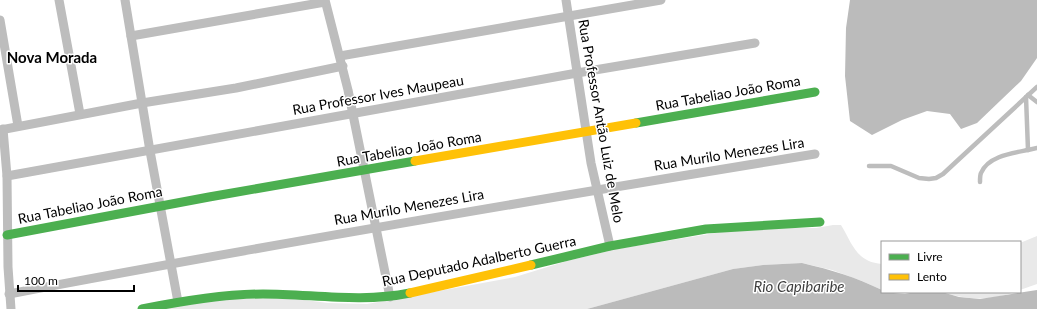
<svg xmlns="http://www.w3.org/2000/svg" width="1037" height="309" font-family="Lato,sans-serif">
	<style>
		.green { fill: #e9e9e9 }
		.water { fill: #bbb }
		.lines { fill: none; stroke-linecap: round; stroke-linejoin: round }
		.lane { stroke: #bdbdbd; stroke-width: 4.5 }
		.street { stroke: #bdbdbd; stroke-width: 9 }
		.fast { stroke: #4caf50; stroke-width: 9 }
		.slow { stroke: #ffc107; stroke-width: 9 }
		.labels { text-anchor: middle; stroke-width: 3; stroke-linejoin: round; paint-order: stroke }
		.street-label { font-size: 14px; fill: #000; stroke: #fff }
		.neighbourhood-label { font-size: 15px; font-weight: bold; fill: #000; stroke: #fff }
		.water-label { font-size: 15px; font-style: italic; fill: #3f3f3f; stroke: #fff }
	</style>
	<rect width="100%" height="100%" fill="#fff"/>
	<g class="green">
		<path d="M833,225H841C852,243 856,262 882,264V290L862,281L832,270L802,263L763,265L733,269L587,309H150L192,299L289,298L328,303L367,304L515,277L567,261L617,249L746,228H816Z"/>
		<path d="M1037,236V284L1020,290V243Z"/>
		<path d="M942,292H1015C991,301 966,300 942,292Z"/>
	</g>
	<g class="water">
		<path d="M850,0H1037V58L1021,81L977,123L961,129L950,114L927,111L902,120L872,135L850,121L845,76L846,28Z"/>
		<path d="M802,263C832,270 855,277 882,290V292L905,294L915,292H942L959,297L980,299L1037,290V309H587L733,269L763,265Z"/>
	</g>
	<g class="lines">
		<g class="lane">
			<path d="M1028,95L1037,102"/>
			<path d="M1028,150L1037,148"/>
			<path d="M869,166H891L919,178L929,179L936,178L943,174L957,161L1037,87"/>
			<path d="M980,182C980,179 980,175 981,173C988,156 1013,153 1028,150L1026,97"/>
		</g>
		<g class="street">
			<path d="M59,0L80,114"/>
			<path d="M125,0L150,151L178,302"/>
			<path d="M325,0L348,90L390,297"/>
			<path d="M566,0L591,163L610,246"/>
			<path d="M0,20L18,126"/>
			<path d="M131,36L325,2"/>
			<path d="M340,56L661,0"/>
			<path d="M3,129L7,176L8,267L11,309"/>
			<path d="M0,130L142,103L236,88L343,66"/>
			<path d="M7,176L577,73L755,43"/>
			<path d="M9,294C277,243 546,198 815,154"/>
		</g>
		<g class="fast">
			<path d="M636,123L815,92"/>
			<path d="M7,235L209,197L415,161"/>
			<path d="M531,265L610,246L706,229L820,222"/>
			<path d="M142,309C182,301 223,294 263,294C312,294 361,303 410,293"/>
		</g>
		<g class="slow">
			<path d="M415,161L636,123"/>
			<path d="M410,293L531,265"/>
		</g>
	</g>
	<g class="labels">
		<g class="street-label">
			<text transform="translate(728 93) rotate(-10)" y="5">Rua Tabeliao João Roma</text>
			<text transform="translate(378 95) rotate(-10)" y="5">Rua Professor Ives Maupeau</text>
			<text transform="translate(601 121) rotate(80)" y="5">Rua Professor Antão Luiz de Melo</text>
			<text transform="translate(409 149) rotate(-10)" y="5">Rua Tabeliao João Roma</text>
			<text transform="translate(729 154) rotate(-9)" y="5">Rua Murilo Menezes Lira</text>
			<text transform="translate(90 205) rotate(-11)" y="5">Rua Tabeliao João Roma</text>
			<text transform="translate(409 207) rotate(-10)" y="5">Rua Murilo Menezes Lira</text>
			<text transform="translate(479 261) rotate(-12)" y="5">Rua Deputado Adalberto Guerra</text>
		</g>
		<g class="neighbourhood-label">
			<text x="52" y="63">Nova Morada</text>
		</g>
		<g class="water-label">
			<text x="799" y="292">Rio Capibaribe</text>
		</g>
	</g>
	<rect x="881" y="241" width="140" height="52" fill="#ffffff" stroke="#999999"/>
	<rect x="889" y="254" width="20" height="6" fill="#4caf50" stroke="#999999"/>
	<text x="917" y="261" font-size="12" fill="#000000">Livre</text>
	<rect x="889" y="274" width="20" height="6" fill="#ffc107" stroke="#999999"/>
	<text x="917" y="281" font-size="12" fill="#000000">Lento</text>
	<path d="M18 285v6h116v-6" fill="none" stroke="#000000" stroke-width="2"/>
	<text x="24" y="285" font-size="12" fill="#000000" stroke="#ffffff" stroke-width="3" paint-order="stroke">100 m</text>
</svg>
